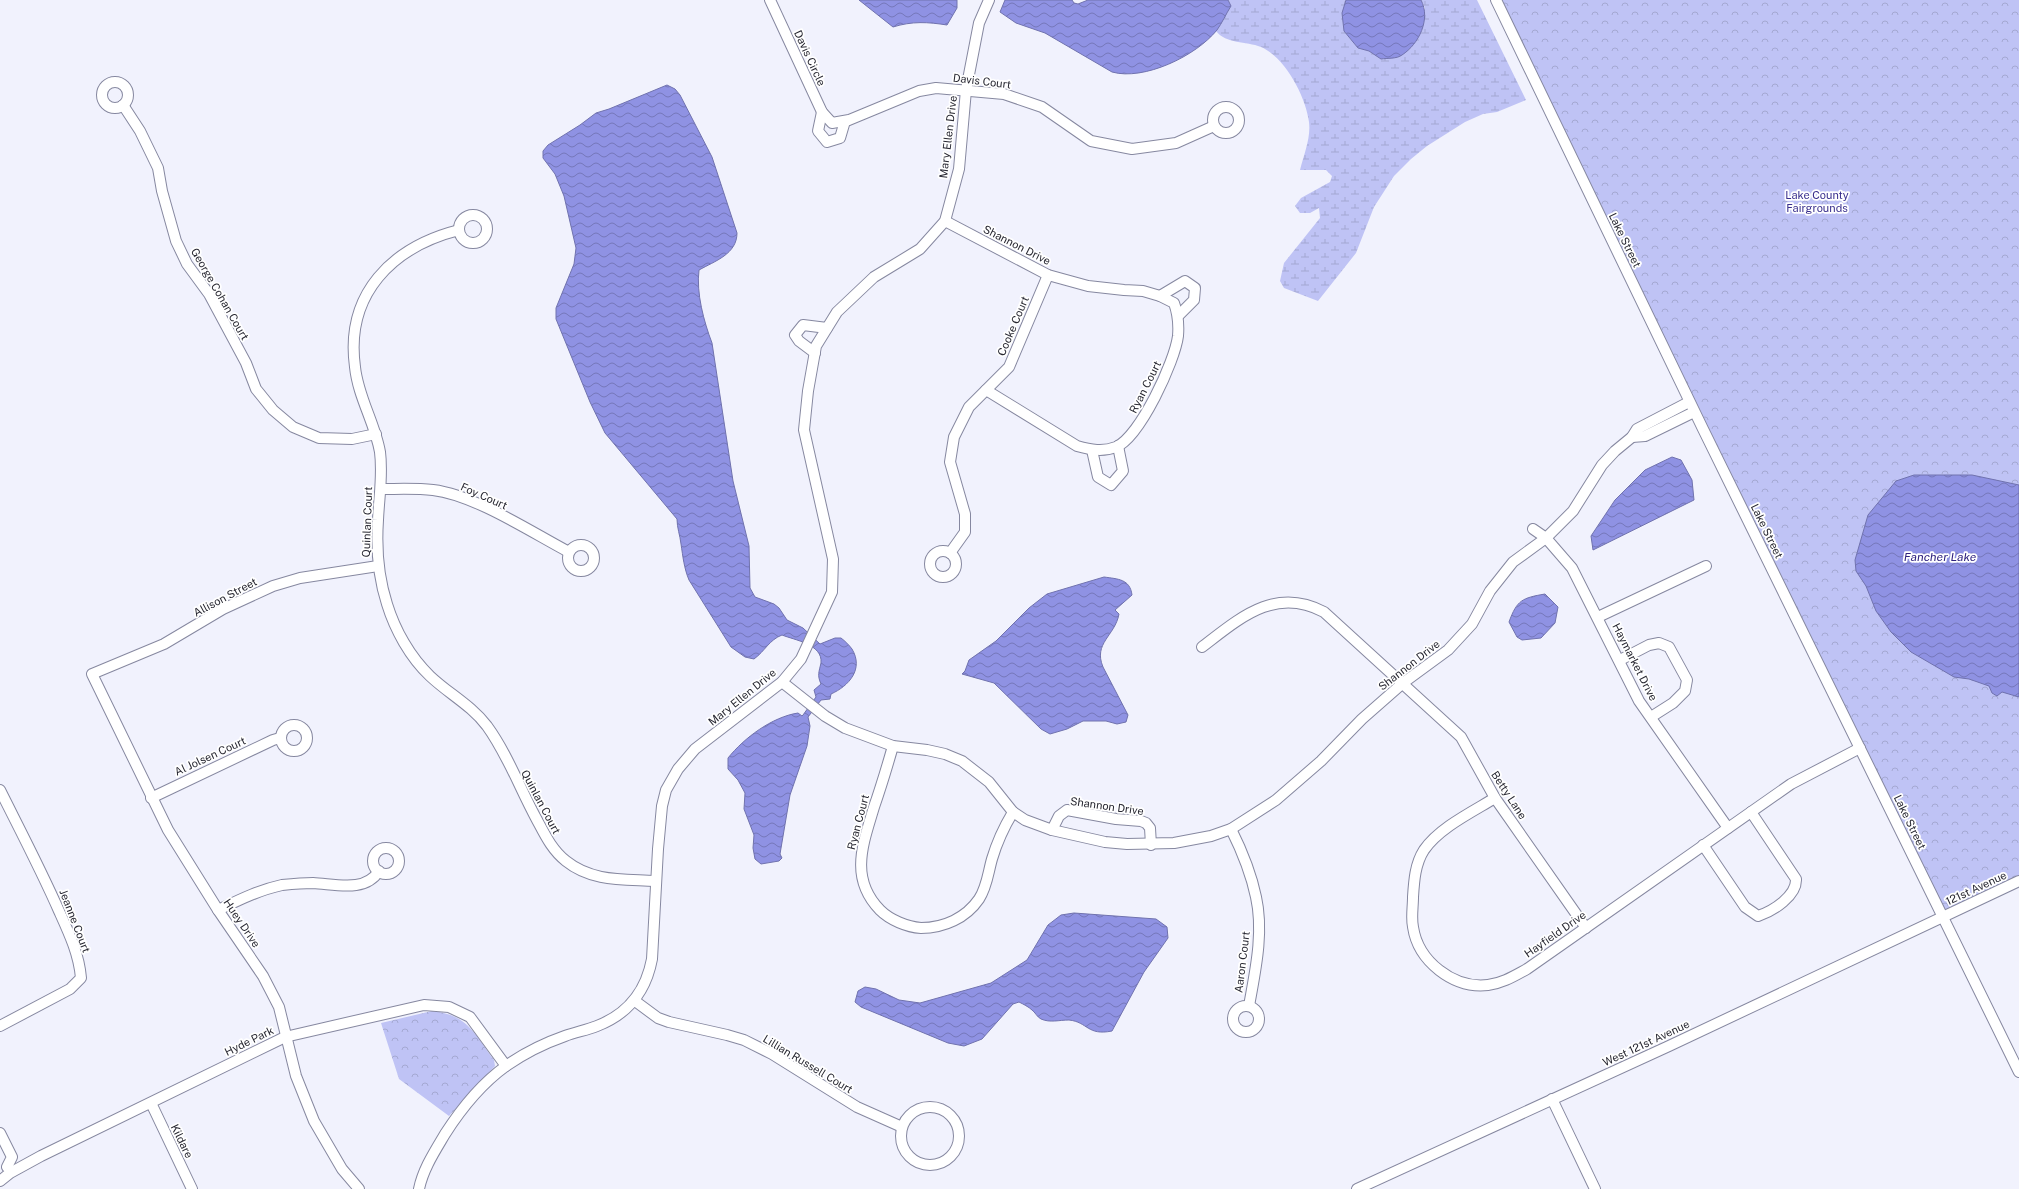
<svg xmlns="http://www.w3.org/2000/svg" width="2019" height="1189" font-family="'Public Sans',sans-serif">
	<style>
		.wetland { fill: url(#wetland-marsh) }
		.park { fill: url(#park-crowns) }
		.water { fill: url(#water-waves); stroke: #7072ae }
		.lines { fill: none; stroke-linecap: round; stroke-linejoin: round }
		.minor-casing { stroke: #8688a0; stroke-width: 12 }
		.minor { stroke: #fff; stroke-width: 10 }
		.labels { text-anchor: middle; stroke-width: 3.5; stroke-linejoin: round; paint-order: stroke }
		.street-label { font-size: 11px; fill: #282832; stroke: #fff }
		.park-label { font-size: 11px; fill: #392f8d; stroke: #fff }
		.water-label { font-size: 12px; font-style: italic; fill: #2e217e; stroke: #fff }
	</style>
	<defs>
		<pattern id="wetland-marsh" width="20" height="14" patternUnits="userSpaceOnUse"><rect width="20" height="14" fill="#bfc3f5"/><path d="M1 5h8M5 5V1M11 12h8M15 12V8" fill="none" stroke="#a4a8d2"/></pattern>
		<pattern id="park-crowns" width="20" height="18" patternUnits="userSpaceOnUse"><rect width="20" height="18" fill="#bfc3f5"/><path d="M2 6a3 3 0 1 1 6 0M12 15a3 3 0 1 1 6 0" fill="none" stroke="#a4a8d2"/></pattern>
		<pattern id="water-waves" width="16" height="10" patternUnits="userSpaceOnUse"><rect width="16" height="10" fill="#8f92e3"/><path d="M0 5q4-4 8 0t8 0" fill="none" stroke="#7577b9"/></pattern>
	</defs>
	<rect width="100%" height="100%" fill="#f1f2fd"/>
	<path class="wetland" d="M1228,0H1346L1344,31L1358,48L1369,51L1381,59L1401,56L1425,8L1421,0H1477L1526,100L1497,112L1483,114L1465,122L1427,146L1411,159L1394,176L1374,207L1356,253L1318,301L1284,288L1280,281L1284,263L1320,218L1319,208L1310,213H1300L1295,206L1301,198L1330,182L1332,176L1326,170H1300C1304,154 1311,138 1309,122C1306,97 1285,57 1261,47C1246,41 1226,44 1216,31L1231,6Z"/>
	<g class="park">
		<path d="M1495,0H2019V881L1944,916Z"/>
		<path d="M432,1011C468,1015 474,1033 494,1060L495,1066L449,1116L399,1079L381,1023Z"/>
	</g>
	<g class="water">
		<path d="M859,0H957V8L947,25C928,22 912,21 893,27Z"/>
		<path d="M1005,0H1072L1074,3L1078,4L1088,0H1228L1231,6C1226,14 1222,23 1217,30C1196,56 1144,81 1112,72L1045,33L1016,23L1000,12Z"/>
		<path d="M1346,0H1421C1431,19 1419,44 1402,55C1397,59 1387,58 1381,59L1369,51L1358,48L1344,31L1342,13Z"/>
		<path d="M667,85L675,89L680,95L712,157L737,233C737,254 715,261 699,270C696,293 704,322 712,343L733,481L749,546L750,588L755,597L774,604L779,608L787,620L803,628L820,644L835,638H841C845,641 849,645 852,649C864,669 849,686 831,694L830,699L821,700L808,717L810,726L807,746L790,795L780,854L782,858L779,861L761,864L755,859L753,848L754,835L744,809L745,793L738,780L728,769V758C744,738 772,717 798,713L802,716L803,715L816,697L814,690L821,684C817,675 819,672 821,663C823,644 794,640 782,635C769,640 765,651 754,659L745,657L731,647L689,580C684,568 683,557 681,544C680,535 677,528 677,519L605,433L590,402L556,319V308L574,264L576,248L564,196L555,174L543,158V151L548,145L580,125L596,113L609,109Z"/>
		<path d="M1672,457L1681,460L1692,480L1694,500L1593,550L1591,536L1615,500L1645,470Z"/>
		<path d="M1914,475H1972L2019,485V697L2002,692L1997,696L1992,693L1989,686L1969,679L1954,677L1911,652L1891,632L1876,611L1866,586L1856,571L1855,560L1868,515L1896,481Z"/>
		<path d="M1104,577C1118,579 1130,579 1132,595L1115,610L1119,614C1115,636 1093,643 1103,667L1128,715L1126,722L1117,724L1106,721H1083L1067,729L1050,734L1041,729L994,683L962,674L965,671L969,660L996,641L1029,608L1047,594Z"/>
		<path d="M1545,594L1558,607L1555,623L1541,638L1522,640L1517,637L1509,622C1517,600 1522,598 1545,594Z"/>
		<path d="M1074,913L1156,919L1167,927L1168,938L1144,972L1112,1031C1087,1036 1088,1022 1069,1020C1059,1020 1050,1023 1041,1019C1037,1017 1035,1012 1032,1010C1029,1007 1023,1004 1019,1002L1013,1004L982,1039L964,1046L948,1043L861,1007L855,1002L858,991L865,987L876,989L899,1000L920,1003L991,983L1027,960L1048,925L1061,915Z"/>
	</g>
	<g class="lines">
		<defs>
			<g id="minor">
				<path d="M770,0L822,112L832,123L849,120L919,91L936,88L1004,94L1042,107L1091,141L1132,149L1176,143L1214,126"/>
				<path d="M1496,0L1703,429L2019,1072"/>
				<circle cx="115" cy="95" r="13"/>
				<path d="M123,105L140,131L158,168L162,191L176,241L187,264L209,294L246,363L256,389L273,410L293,427L319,438L352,439L376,434"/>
				<circle cx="1226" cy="120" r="13"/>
				<path d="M822,112L818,131L827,142L840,138L845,121"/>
				<circle cx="473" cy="229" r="14"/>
				<path d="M945,221L1048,275L1088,286L1124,290L1143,291L1160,296L1174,303C1178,314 1179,324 1178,336C1175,361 1140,437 1116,447C1103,452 1091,450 1077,446L986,390"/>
				<path d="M459,230C392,247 345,294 355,367C358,397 375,423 380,452C383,475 379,497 378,520C376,549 378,576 387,604C395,630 410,657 430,676C449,694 471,705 487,726C508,755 520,789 537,820C545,835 552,850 566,861C592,882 624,879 655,881"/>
				<path d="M1160,296L1185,281L1195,288L1194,300L1178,316"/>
				<path d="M815,353L799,341L795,335L803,325L827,328"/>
				<path d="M1632,437L1645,436L1694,412"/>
				<path d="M1092,450L1098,477L1111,485L1123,471L1118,446"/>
				<path d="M381,489C398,489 416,488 433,490C475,495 531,532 569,552"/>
				<path d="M1533,529L1546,538L1572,568L1639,701L1728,828"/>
				<circle cx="581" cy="558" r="13"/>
				<circle cx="943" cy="564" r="13"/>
				<path d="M950,553L965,532V514L950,462L954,437L969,407L1009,367L1048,275"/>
				<path d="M1598,617L1706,566"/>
				<path d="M1202,647C1240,618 1275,586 1324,612L1461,737L1495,798L1586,928"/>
				<path d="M1620,660L1649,645L1659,643L1669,647L1687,680L1685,691L1673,703L1651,717"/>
				<path d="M782,682L825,716L845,728L893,746L927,750L945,754L962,761L989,782L1013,812L1025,820L1052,830L1105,842L1127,844L1174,843L1211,836L1231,829L1276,800L1321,761L1362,719L1403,683L1448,650L1472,624L1490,591L1513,562L1546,538L1573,511L1602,465L1615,451L1632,437L1637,429L1689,402"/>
				<circle cx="294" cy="738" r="13"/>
				<path d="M893,746C887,767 881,787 874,807C863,844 849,878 880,910C890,920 907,927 921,928C944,928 966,918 979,899C987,887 988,873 992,859C997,842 1004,827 1013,812"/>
				<path d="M0,790C20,830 41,870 59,911C69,933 79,954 81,978L70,989L0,1026"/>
				<path d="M151,798L273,740L280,738"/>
				<path d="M1495,798C1472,812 1439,828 1424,850C1415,864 1414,881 1413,897C1413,907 1411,918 1413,927C1418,961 1453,989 1488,985C1503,983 1514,976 1527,969L1791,784L1860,748"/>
				<path d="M1231,829C1242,851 1251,873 1256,897C1264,933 1255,972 1249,1006"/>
				<path d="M1052,830L1059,816L1067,810L1116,819L1141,821L1146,823L1150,828L1151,845"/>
				<path d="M1703,845L1745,907L1758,916C1773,911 1797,896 1796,879L1751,812"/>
				<circle cx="386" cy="861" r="13"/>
				<path d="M218,910C239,900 259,890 282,885C292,884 303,883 313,883C335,884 365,893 379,871"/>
				<path d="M635,1001L658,1018L669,1022L727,1035L744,1040L772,1054L857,1107L902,1127"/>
				<circle cx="1246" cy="1019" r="13"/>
				<path d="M1552,1099L1595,1189"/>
				<path d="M151,1103L192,1189"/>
				<circle cx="930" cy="1136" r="29"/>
				<path d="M0,1133L12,1157L7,1167"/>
				<path d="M0,1181L10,1173L41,1156L285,1037L424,1005L449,1007L470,1017L506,1066"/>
				<path d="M359,1189L342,1169L314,1121L296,1076L279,1007L263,976L218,910L168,830L92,674L164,644L223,609L273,586L300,578L378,566"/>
				<path d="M419,1189C423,1169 435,1151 445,1134C461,1109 481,1084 506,1066C523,1054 545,1043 565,1036C576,1032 587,1030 597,1026C628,1014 646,991 652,959L658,849L662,806L666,790L678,769L695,749L782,682L801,659L832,592L833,559L804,430L808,391L816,346L837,312L874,277L920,249L945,221L959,169L966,90L979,23L989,0"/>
				<path d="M1357,1189L1669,1046L2019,881"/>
			</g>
		</defs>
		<use href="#minor" class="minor-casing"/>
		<use href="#minor" class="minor"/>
	</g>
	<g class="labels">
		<g class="street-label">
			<text transform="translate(810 58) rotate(65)" y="4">Davis Circle</text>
			<text transform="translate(982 81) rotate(7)" y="4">Davis Court</text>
			<text transform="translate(948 137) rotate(-83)" y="4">Mary Ellen Drive</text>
			<text transform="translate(1625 240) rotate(64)" y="4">Lake Street</text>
			<text transform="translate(1017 245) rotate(27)" y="4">Shannon Drive</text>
			<text transform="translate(220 294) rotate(60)" y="4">George Cohan Court</text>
			<text transform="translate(1013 326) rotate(-67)" y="4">Cooke Court</text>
			<text transform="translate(1145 387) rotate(-63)" y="4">Ryan Court</text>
			<text transform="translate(484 496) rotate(24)" y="4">Foy Court</text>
			<text transform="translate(367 522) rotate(-88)" y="4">Quinlan Court</text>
			<text transform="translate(1767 531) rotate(64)" y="4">Lake Street</text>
			<text transform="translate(225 597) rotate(-28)" y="4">Allison Street</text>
			<text transform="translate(1635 662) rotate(63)" y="4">Haymarket Drive</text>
			<text transform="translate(1409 665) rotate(-38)" y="4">Shannon Drive</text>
			<text transform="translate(742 697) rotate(-39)" y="4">Mary Ellen Drive</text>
			<text transform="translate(210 756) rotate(-25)" y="4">Al Jolsen Court</text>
			<text transform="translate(1509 795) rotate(57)" y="4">Betty Lane</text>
			<text transform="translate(541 802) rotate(62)" y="4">Quinlan Court</text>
			<text transform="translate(1107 806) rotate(8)" y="4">Shannon Drive</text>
			<text transform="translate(858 822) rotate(-75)" y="4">Ryan Court</text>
			<text transform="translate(1910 822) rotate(64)" y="4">Lake Street</text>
			<text transform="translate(1976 888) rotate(-25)" y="4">121st Avenue</text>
			<text transform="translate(75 921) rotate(69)" y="4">Jeanne Court</text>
			<text transform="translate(242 923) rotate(56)" y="4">Huey Drive</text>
			<text transform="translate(1555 934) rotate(-35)" y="4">Hayfield Drive</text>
			<text transform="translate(1242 962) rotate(-83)" y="4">Aaron Court</text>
			<text transform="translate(249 1041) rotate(-26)" y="4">Hyde Park</text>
			<text transform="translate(1646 1043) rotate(-25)" y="4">West 121st Avenue</text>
			<text transform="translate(808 1064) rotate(31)" y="4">Lillian Russell Court</text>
			<text transform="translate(182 1141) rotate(64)" y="4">Kildare</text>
		</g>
		<g class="park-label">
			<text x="1817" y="199">Lake County<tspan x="1817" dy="13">Fairgrounds</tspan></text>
		</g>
		<g class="water-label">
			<text x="1940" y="561">Fancher Lake</text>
		</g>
	</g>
</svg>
